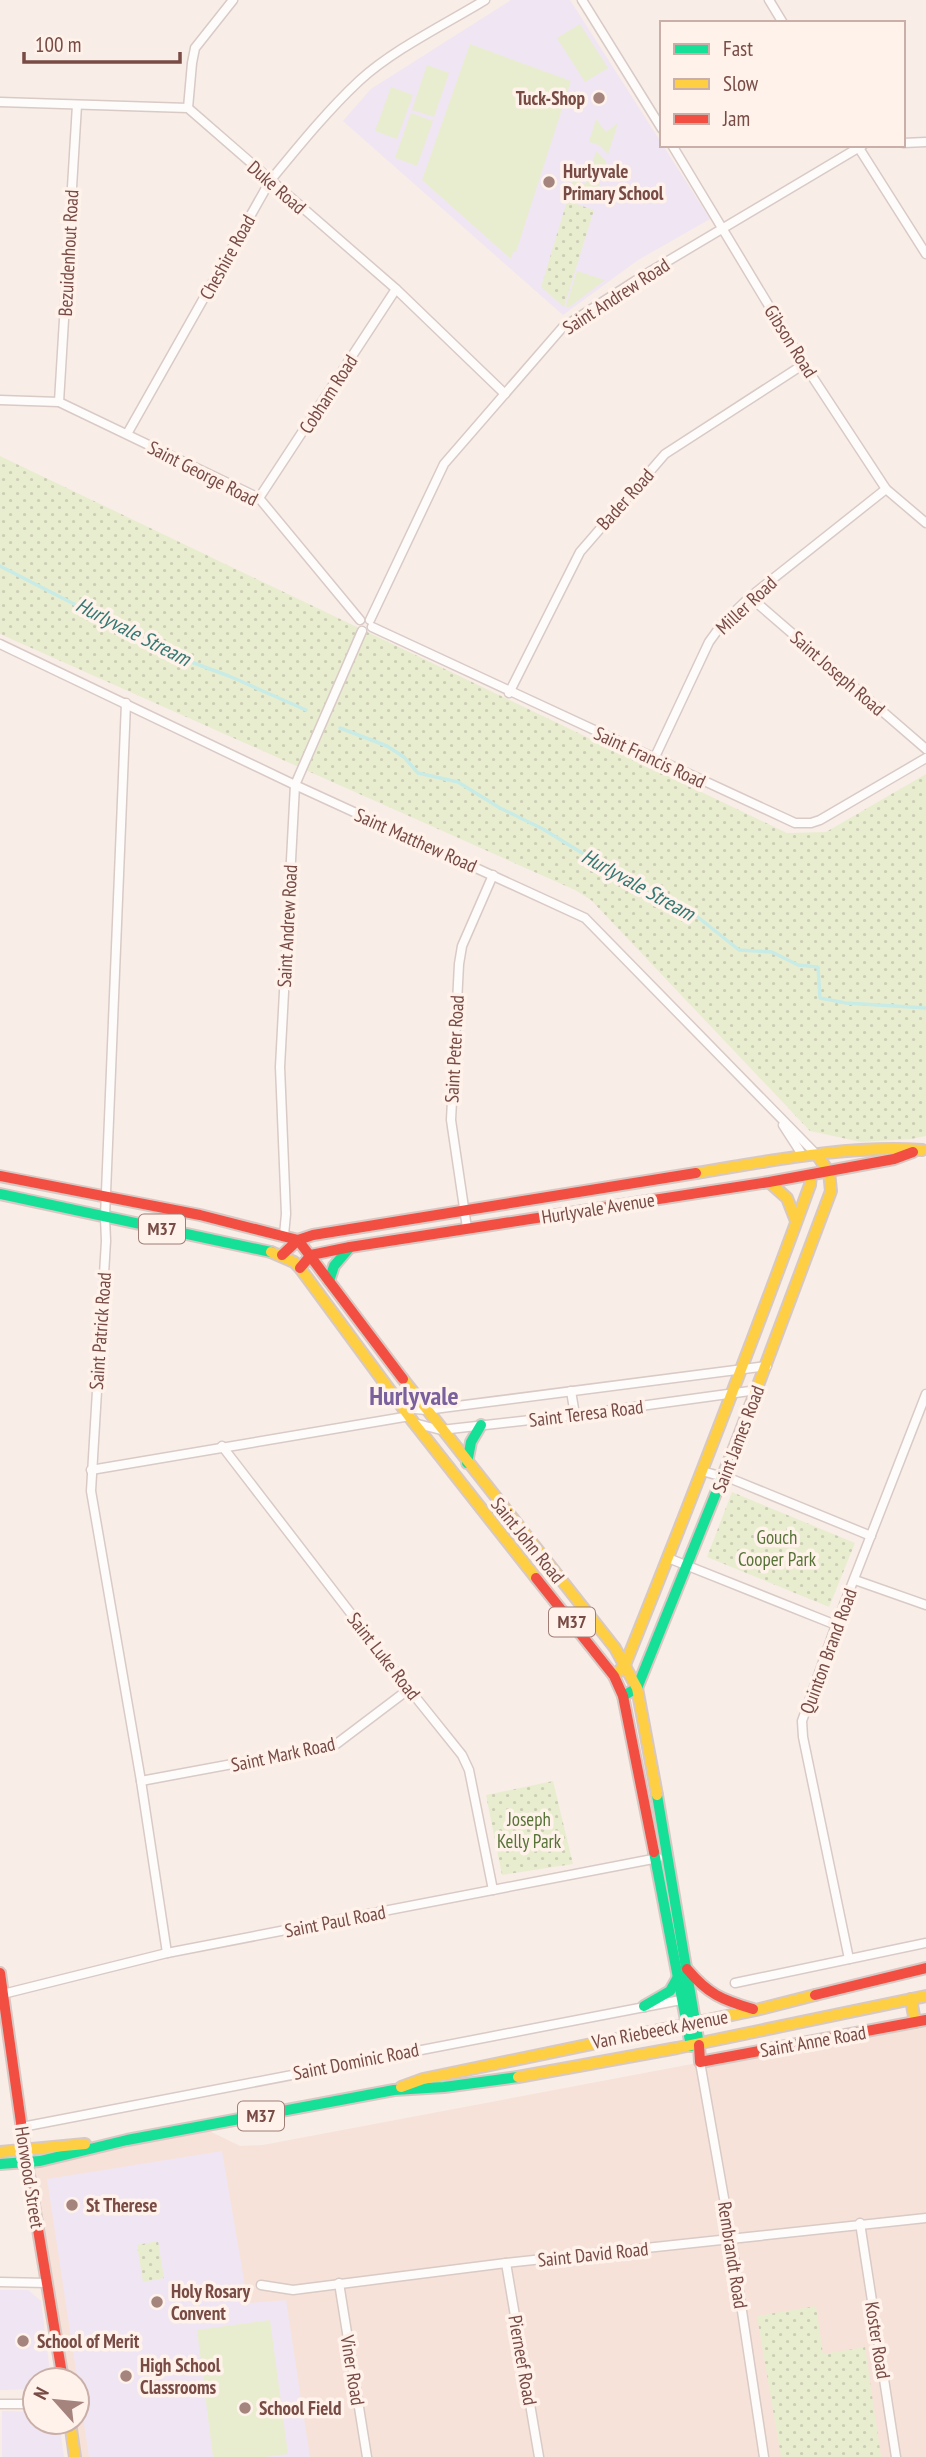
<svg xmlns="http://www.w3.org/2000/svg" width="926" height="2457" font-family="'PT Sans Narrow',sans-serif">
	<style>
		.residential { fill: #f6e2d8 }
		.education { fill: #f0e5f2 }
		.grass { fill: url(#grass-dots) }
		.garden { fill: #e9edd0 }
		.lines { fill: none; stroke-linecap: round; stroke-linejoin: round }
		.stream { stroke: #c8ebe6; stroke-width: 3.5 }
		.street-casing { stroke: #d9cac6; stroke-width: 11 }
		.fast-casing { stroke: #d8c8c3; stroke-width: 14 }
		.slow-casing { stroke: #d8c8c3; stroke-width: 14 }
		.jam-casing { stroke: #d8c8c3; stroke-width: 14 }
		.street { stroke: #fefcfb; stroke-width: 8 }
		.fast { stroke: #16e098; stroke-width: 10 }
		.slow { stroke: #ffcf43; stroke-width: 10 }
		.jam { stroke: #f24e42; stroke-width: 10 }
		.poi-dot { fill: #a5847e; stroke: #fff2ea; stroke-width: 2.5 }
		.labels { text-anchor: middle; stroke-width: 7; stroke-linejoin: round; paint-order: stroke }
		.shield { fill: #fff2ea; stroke: #a07d76; stroke-width: 2 }
		.shield-label { font-size: 18px; font-weight: bold; fill: #784b45 }
		.poi-label { font-size: 19px; font-weight: bold; fill: #784b45; stroke: #fff2ea; text-anchor: start }
		.street-label { font-size: 19px; fill: #784b45; stroke: #fff2ea }
		.park-label { font-size: 19px; fill: #577337; stroke: #fff2ea }
		.water-label { font-size: 21px; font-style: italic; fill: #357874; stroke: #fff2ea }
		.district-label { font-size: 26px; font-weight: bold; fill: #7a609d; stroke: #fff2ea }
	</style>
	<defs>
		<pattern id="grass-dots" width="8" height="8" patternUnits="userSpaceOnUse" patternTransform="scale(1.75)"><rect width="8" height="8" fill="#e9edd0"/><path d="M2 2h.1M6 6h.1" fill="none" stroke="#cbcdb4" stroke-width="1.8" stroke-linecap="round"/></pattern>
	</defs>
	<rect width="100%" height="100%" fill="#f8ede7"/>
	<path class="residential" d="M926,2020V2457H75L69,2422H77V2380H63L27,2163L201,2127L240,2146L263,2145Z"/>
	<g class="education">
		<path d="M511,0H570L710,219L638,260L563,315L343,121L371,89Z"/>
		<path d="M222,2151L248,2303L286,2300L310,2457H89L47,2179Z"/>
		<path d="M0,2290H28L41,2301L51,2380H35V2389L0,2390Z"/>
		<path d="M2,2411L35,2412V2422H59L64,2457H2Z"/>
	</g>
	<g class="grass">
		<path d="M567,201L594,210L564,307L541,287Z"/>
		<path d="M0,456L787,833L826,832L926,774V1136L911,1139L861,1142L810,1131L591,900L575,890L0,634Z"/>
		<path d="M732,1492L855,1543L829,1607L707,1557Z"/>
		<path d="M553,1781L573,1864L502,1875L486,1795Z"/>
		<path d="M158,2241L164,2278L143,2282L137,2245Z"/>
		<path d="M816,2306L823,2354L865,2347L881,2457H781L757,2316Z"/>
	</g>
	<g class="garden">
		<path d="M580,24L608,68L585,82L557,38Z"/>
		<path d="M470,44L571,81L516,252H513L511,259L422,180Z"/>
		<path d="M427,65L449,73L434,117L412,110Z"/>
		<path d="M391,87L413,95L397,139L375,131Z"/>
		<path d="M411,113L433,121L417,166L395,158Z"/>
		<path d="M596,119L606,132L618,123L608,154L599,145L589,142Z"/>
		<path d="M596,151L606,161L594,203L568,195L572,180L586,184Z"/>
		<path d="M577,271L605,280L568,308L566,306Z"/>
		<path d="M270,2320L288,2454L266,2457H213L197,2330Z"/>
	</g>
	<g class="lines">
		<g class="stream">
			<path d="M0,566L76,605L135,631L175,656L229,676L306,710"/>
			<path d="M340,728L387,746L404,757L418,773L458,782L500,808L543,829L644,891L689,910L739,950L772,952L798,965L818,967L820,998L846,1003L926,1008"/>
		</g>
		<defs>
			<g id="street">
				<path d="M582,0L662,129"/>
				<path d="M769,0L783,23"/>
				<path d="M0,102L188,108L396,289L505,394"/>
				<path d="M188,108L192,63L195,48L233,0"/>
				<path d="M903,143L926,142"/>
				<path d="M672,145L804,364L886,489L926,523"/>
				<path d="M857,145L926,254"/>
				<path d="M0,400L59,402L259,498L360,620"/>
				<path d="M59,402L77,105"/>
				<path d="M127,434L270,181C298,147 327,111 359,81C394,49 444,25 485,0"/>
				<path d="M259,498L396,289"/>
				<path d="M750,597L926,749"/>
				<path d="M370,620L444,464L562,328L646,274L863,145"/>
				<path d="M372,627L795,823H811L820,820L926,758"/>
				<path d="M0,644L295,785L585,918L817,1155"/>
				<path d="M509,693L580,552L665,454L804,364"/>
				<path d="M126,703L105,1217L106,1241L91,1491L141,1781L167,1953"/>
				<path d="M654,759L709,642L722,624L750,597L886,489"/>
				<path d="M783,1125L803,1156"/>
				<path d="M467,1228L451,1120L459,964L462,946L493,875"/>
				<path d="M284,1235L286,1214L280,1067L295,785L362,631"/>
				<path d="M571,1391L575,1415"/>
				<path d="M404,1408L426,1410L767,1366"/>
				<path d="M414,1423L441,1430L575,1415L757,1390"/>
				<path d="M222,1446L409,1689L462,1755L469,1770L493,1890"/>
				<path d="M91,1470L410,1416"/>
				<path d="M702,1471L734,1480L871,1536"/>
				<path d="M668,1558L836,1625"/>
				<path d="M855,1580L926,1605"/>
				<path d="M141,1781L335,1745L409,1689"/>
				<path d="M849,1959L803,1737L802,1721L836,1625L926,1394"/>
				<path d="M735,1983L926,1943"/>
				<path d="M3,1994L167,1953L658,1858"/>
				<path d="M700,2062L731,2238L764,2457"/>
				<path d="M22,2127L686,1999"/>
				<path d="M860,2223L896,2457"/>
				<path d="M506,2263L539,2457"/>
				<path d="M0,2282L47,2283"/>
				<path d="M339,2283L367,2457"/>
				<path d="M261,2285L293,2290L506,2263L926,2218"/>
				<path d="M0,2404H35"/>
			</g>
			<g id="fast">
				<path d="M0,1194L271,1252"/>
				<path d="M329,1281L334,1266L350,1247"/>
				<path d="M467,1463L471,1442L481,1425"/>
				<path d="M623,1696L637,1688L737,1441"/>
				<path d="M657,1795L699,2045"/>
				<path d="M654,1852L691,2046"/>
				<path d="M644,2006L670,1991L678,1977"/>
				<path d="M0,2164L40,2161L127,2140L394,2090L444,2087L518,2077"/>
			</g>
			<g id="slow">
				<path d="M696,1173C770,1161 847,1145 922,1150"/>
				<path d="M769,1182L787,1198L796,1221"/>
				<path d="M271,1252L294,1262L300,1268L414,1423L536,1578"/>
				<path d="M403,1379L615,1648L637,1688L657,1795"/>
				<path d="M737,1441L831,1191L829,1172L817,1155"/>
				<path d="M614,1676L625,1665C689,1506 751,1346 810,1185L811,1175"/>
				<path d="M911,1999L915,2022"/>
				<path d="M518,2077L677,2048L926,1996"/>
				<path d="M401,2087L423,2079L756,2010L815,1995"/>
				<path d="M0,2152L85,2144"/>
				<path d="M70,2422L75,2457"/>
			</g>
			<g id="jam">
				<path d="M0,1176L200,1215L298,1240L403,1379"/>
				<path d="M282,1255L298,1240L313,1235L696,1173"/>
				<path d="M300,1268L311,1255L350,1247L769,1182L894,1159L913,1152"/>
				<path d="M536,1578L614,1676L623,1696L654,1852"/>
				<path d="M687,1969C708,1994 722,2000 753,2009"/>
				<path d="M0,1973L25,2151L63,2380"/>
				<path d="M815,1995L926,1968"/>
				<path d="M699,2045L700,2062L926,2020"/>
			</g>
		</defs>
		<use href="#street" class="street-casing"/>
		<use href="#fast" class="fast-casing"/>
		<use href="#slow" class="slow-casing"/>
		<use href="#jam" class="jam-casing"/>
		<use href="#street" class="street"/>
		<use href="#fast" class="fast"/>
		<use href="#slow" class="slow"/>
		<use href="#jam" class="jam"/>
	</g>
	<g class="poi-dot">
		<circle cx="599" cy="98" r="7"/>
		<circle cx="549" cy="182" r="7"/>
		<circle cx="72" cy="2205" r="7"/>
		<circle cx="157" cy="2302" r="7"/>
		<circle cx="23" cy="2341" r="7"/>
		<circle cx="126" cy="2376" r="7"/>
		<circle cx="245" cy="2408" r="7"/>
	</g>
	<g class="labels">
		<g class="shield">
			<rect x="139" y="1214.5" width="46" height="29" rx="5"/>
			<rect x="549" y="1607.5" width="46" height="29" rx="5"/>
			<rect x="238" y="2101.5" width="46" height="29" rx="5"/>
		</g>
		<g class="shield-label">
			<text x="162" y="1235">M37</text>
			<text x="572" y="1628">M37</text>
			<text x="261" y="2122">M37</text>
		</g>
		<g class="poi-label">
			<text x="585" y="105" text-anchor="end">Tuck-Shop</text>
			<text x="563" y="178">Hurlyvale<tspan x="563" dy="22">Primary School</tspan></text>
			<text x="86" y="2212">St Therese</text>
			<text x="171" y="2298">Holy Rosary<tspan x="171" dy="22">Convent</tspan></text>
			<text x="37" y="2348">School of Merit</text>
			<text x="140" y="2372">High School<tspan x="140" dy="22">Classrooms</tspan></text>
			<text x="259" y="2415">School Field</text>
		</g>
		<g class="street-label">
			<text transform="translate(277 187) rotate(41)" y="7">Duke Road</text>
			<text transform="translate(68 253) rotate(-87)" y="7">Bezuidenhout Road</text>
			<text transform="translate(227 257) rotate(-61)" y="7">Cheshire Road</text>
			<text transform="translate(616 296) rotate(-33)" y="7">Saint Andrew Road</text>
			<text transform="translate(791 341) rotate(58)" y="7">Gibson Road</text>
			<text transform="translate(328 394) rotate(-57)" y="7">Cobham Road</text>
			<text transform="translate(203 473) rotate(27)" y="7">Saint George Road</text>
			<text transform="translate(625 499) rotate(-48)" y="7">Bader Road</text>
			<text transform="translate(746 605) rotate(-43)" y="7">Miller Road</text>
			<text transform="translate(838 673) rotate(41)" y="7">Saint Joseph Road</text>
			<text transform="translate(650 757) rotate(25)" y="7">Saint Francis Road</text>
			<text transform="translate(416 840) rotate(24)" y="7">Saint Matthew Road</text>
			<text transform="translate(287 926) rotate(-87)" y="7">Saint Andrew Road</text>
			<text transform="translate(454 1049) rotate(-87)" y="7">Saint Peter Road</text>
			<text transform="translate(598 1208) rotate(-9)" y="7">Hurlyvale Avenue</text>
			<text transform="translate(100 1331) rotate(-86)" y="7">Saint Patrick Road</text>
			<text transform="translate(586 1413) rotate(-7)" y="7">Saint Teresa Road</text>
			<text transform="translate(738 1439) rotate(-69)" y="7">Saint James Road</text>
			<text transform="translate(528 1540) rotate(51)" y="7">Saint John Road</text>
			<text transform="translate(828 1651) rotate(-70)" y="7">Quinton Brand Road</text>
			<text transform="translate(384 1656) rotate(52)" y="7">Saint Luke Road</text>
			<text transform="translate(283 1754) rotate(-12)" y="7">Saint Mark Road</text>
			<text transform="translate(335 1921) rotate(-11)" y="7">Saint Paul Road</text>
			<text transform="translate(660 2029) rotate(-11)" y="7">Van Riebeeck Avenue</text>
			<text transform="translate(813 2041) rotate(-10)" y="7">Saint Anne Road</text>
			<text transform="translate(356 2061) rotate(-11)" y="7">Saint Dominic Road</text>
			<text transform="translate(30 2177) rotate(81)" y="7">Horwood Street</text>
			<text transform="translate(593 2254) rotate(-6)" y="7">Saint David Road</text>
			<text transform="translate(733 2255) rotate(81)" y="7">Rembrandt Road</text>
			<text transform="translate(878 2340) rotate(81)" y="7">Koster Road</text>
			<text transform="translate(523 2360) rotate(80)" y="7">Pierneef Road</text>
			<text transform="translate(353 2370) rotate(81)" y="7">Viner Road</text>
		</g>
		<g class="park-label">
			<text x="777" y="1544">Gouch<tspan x="777" dy="22">Cooper Park</tspan></text>
			<text x="529" y="1826">Joseph<tspan x="529" dy="22">Kelly Park</tspan></text>
		</g>
		<g class="water-label">
			<text transform="translate(133 632) rotate(27)" y="7">Hurlyvale Stream</text>
			<text transform="translate(638 885) rotate(29)" y="7">Hurlyvale Stream</text>
		</g>
		<g class="district-label">
			<text x="414" y="1405">Hurlyvale</text>
		</g>
	</g>
	<rect x="660" y="21" width="245" height="126" fill="#fff2ea" stroke="#c9afa8" stroke-width="2"/>
	<rect x="674" y="44" width="35" height="10" fill="#16e098" stroke="#c9afa8" stroke-width="2"/>
	<text x="723" y="56" font-size="21" fill="#784b45">Fast</text>
	<rect x="674" y="79" width="35" height="10" fill="#ffcf43" stroke="#c9afa8" stroke-width="2"/>
	<text x="723" y="91" font-size="21" fill="#784b45">Slow</text>
	<rect x="674" y="114" width="35" height="10" fill="#f24e42" stroke="#c9afa8" stroke-width="2"/>
	<text x="723" y="126" font-size="21" fill="#784b45">Jam</text>
	<g transform="translate(56 2401) rotate(297)"><circle r="33" fill="#fff2ea" stroke="#c9afa8" stroke-width="2"/>
	<path d="M0-5L12 26L0 18L-12 26Z" fill="#a5847e"/>
	<text y="-10" font-size="19" font-weight="bold" text-anchor="middle" fill="#784b45">N</text>
	</g>
	<path d="M24 52v10h156v-10" fill="none" stroke="#784b45" stroke-width="3.5"/>
	<text x="35" y="52" font-size="21" fill="#784b45" stroke="#fff2ea" stroke-width="5" paint-order="stroke">100 m</text>
</svg>
